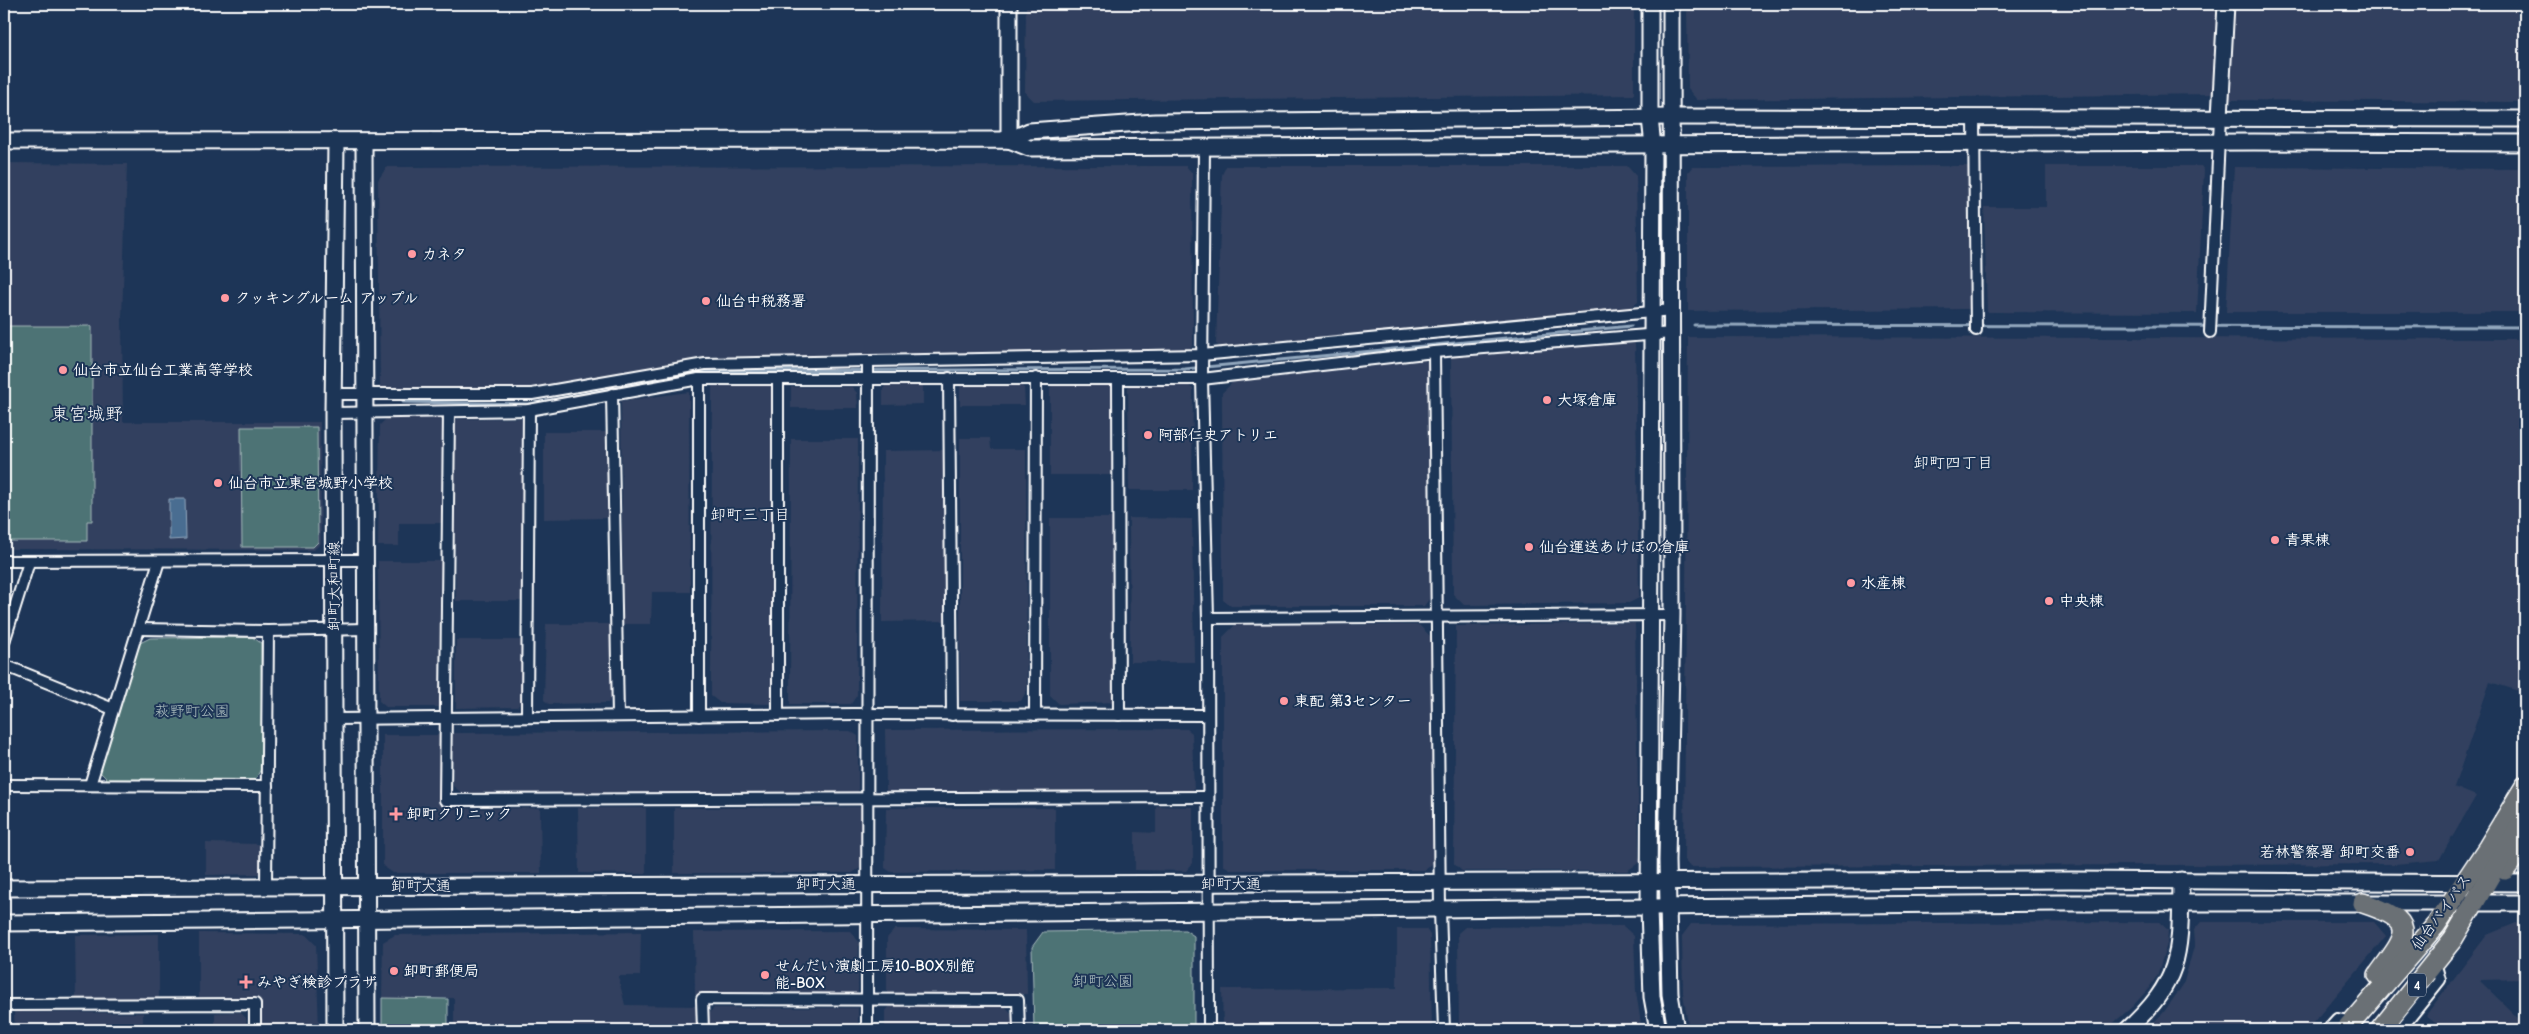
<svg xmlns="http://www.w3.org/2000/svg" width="2529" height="1034" font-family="'Comic Neue','Klee One',sans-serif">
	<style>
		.built { fill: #32415f }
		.green { fill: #4d7375; stroke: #a6b9ba }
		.water { fill: #4a6d91; stroke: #92a7bd }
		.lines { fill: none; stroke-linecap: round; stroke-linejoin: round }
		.stream { stroke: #92a7bd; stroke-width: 3 }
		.street-casing { stroke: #fff; stroke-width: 14 }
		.secondary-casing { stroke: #fff; stroke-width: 19 }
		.highway-casing { stroke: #fff; stroke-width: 22 }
		.street { stroke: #1d3557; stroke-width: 10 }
		.secondary { stroke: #1d3557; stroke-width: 15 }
		.highway { stroke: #6a7074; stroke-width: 19 }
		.poi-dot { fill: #ff9aa2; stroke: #1d3557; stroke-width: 2 }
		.labels { text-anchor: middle; stroke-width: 4; stroke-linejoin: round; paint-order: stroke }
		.shield { fill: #1d3557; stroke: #bbc2cd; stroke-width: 1 }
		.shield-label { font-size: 14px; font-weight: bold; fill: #fff }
		.poi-label { font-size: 15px; font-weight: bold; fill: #fff; stroke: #1d3557; text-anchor: start }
		.street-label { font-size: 15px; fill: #fff; stroke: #1d3557 }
		.park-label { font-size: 15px; fill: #afc0c1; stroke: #1d3557 }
		.neighbourhood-label { font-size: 16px; fill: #fff; stroke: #1d3557 }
		.quarter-label { font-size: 18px; fill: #fff; stroke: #1d3557 }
	</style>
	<rect width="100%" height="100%" fill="#1d3557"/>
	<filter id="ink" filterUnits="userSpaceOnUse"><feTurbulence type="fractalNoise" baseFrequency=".02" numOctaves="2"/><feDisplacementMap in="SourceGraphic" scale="10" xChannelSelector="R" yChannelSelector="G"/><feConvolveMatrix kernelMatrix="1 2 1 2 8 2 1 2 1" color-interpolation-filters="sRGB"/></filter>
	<g filter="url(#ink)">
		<g class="built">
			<path d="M1026,4H1634V95L1034,101L1025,92Z"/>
			<path d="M1687,4H2220L2216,94L1697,100L1688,89Z"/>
			<path d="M2233,4H2525V102L2227,100Z"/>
			<path d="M4,163L127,164L122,318L123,422H320L321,543L314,550L4,549Z"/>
			<path d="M1186,166L1192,173L1193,345L1187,352L704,357L532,389L380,388L378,180L387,167Z"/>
			<path d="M1226,166H1627L1636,176L1638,302L1630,308L1226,351L1216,344L1222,175Z"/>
			<path d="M1968,166L1969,309L1688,311V172L1692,167Z"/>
			<path d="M2046,166H2201L2204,170L2197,313L1987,312L1984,207H2046Z"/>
			<path d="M2234,167L2525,169V312H2226Z"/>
			<path d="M1688,337L2525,339V693L2490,682L2454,787L2476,796L2439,860L2395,864L1690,867L1684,860Z"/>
			<path d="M1635,341L1639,598L1629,603L1464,605L1453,594L1451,356Z"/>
			<path d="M1425,360L1431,363L1433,594L1424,606H1231L1223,600L1222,393L1233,382Z"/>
			<path d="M960,383H1019L1024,388L1025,405H960Z"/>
			<path d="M1054,383H1114L1115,475H1050V388Z"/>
			<path d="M1128,383H1185L1193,389L1192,490H1129Z"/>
			<path d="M886,385H923V404L883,405V389Z"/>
			<path d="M712,386H775L776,704L720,703L711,696Z"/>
			<path d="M791,387H852L857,393L858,408H791Z"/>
			<path d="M689,392L690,592H652L651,624H623L621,401Z"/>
			<path d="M442,418L443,523H399V546H378L380,425L386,419Z"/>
			<path d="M523,418L522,601H456L453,419Z"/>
			<path d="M544,432H609V518L544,519Z"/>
			<path d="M960,438H990L991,449H1026L1027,690L1021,701H960Z"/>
			<path d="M791,439H858L857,695L851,704H790Z"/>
			<path d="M948,450L947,621L882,622L883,451Z"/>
			<path d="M1050,518H1115L1116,702L1059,704L1050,695Z"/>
			<path d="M1129,518L1192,519L1194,662H1130Z"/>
			<path d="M378,561H443L444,707H386L379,701Z"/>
			<path d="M1635,623L1639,858L1641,861L1627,871H1462L1454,864L1456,626Z"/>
			<path d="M546,624H611L612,696L608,703L549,704L544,700Z"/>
			<path d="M1236,624L1419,625L1431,637L1433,863L1425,870H1232L1223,865V637Z"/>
			<path d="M456,640H522L524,699L517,707L456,708Z"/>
			<path d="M1187,729L1192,733L1194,793L886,791L885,730Z"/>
			<path d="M850,731L858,736V793L466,796L453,786V733Z"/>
			<path d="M383,735H441V809L540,808L541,873H393L383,866Z"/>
			<path d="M1156,806L1193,807V863L1186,871L1135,870V832L1156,833Z"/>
			<path d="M861,807L862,867L852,873H674V808Z"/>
			<path d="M578,808H646V874L579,873Z"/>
			<path d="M886,808H1055V870L891,872L885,868Z"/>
			<path d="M206,843L260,844V874L206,875Z"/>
			<path d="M2159,922L2168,930L2167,944L2157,976L2149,988L2132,1007L2111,1025L2101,1027L1689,1030L1683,993L1682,936L1691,924Z"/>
			<path d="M2201,922H2374L2386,936L2307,1030H2146L2164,1012L2183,985L2195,943L2194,930Z"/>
			<path d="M2516,923H2525V979L2479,980L2525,1025V1030H2446L2426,1015L2487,935Z"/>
			<path d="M1623,926L1634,936L1636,992L1642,1030H1459L1458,933L1465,927Z"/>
			<path d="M895,929L1026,930L1027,994H887V938Z"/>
			<path d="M1397,929H1426L1430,935L1432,1030H1223L1222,989L1397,988Z"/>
			<path d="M850,931L859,942L858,994L695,995L694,932Z"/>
			<path d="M641,932L640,976H618L625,1005L698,1006V1030H454V998H382L383,942L395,935Z"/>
			<path d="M199,933L305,934L316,945L319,1030H258V997H199Z"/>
			<path d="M159,934V998L76,999L75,935Z"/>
			<path d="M1004,1005L1014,1016V1030H885V1012L890,1006Z"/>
			<path d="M714,1008H858V1030H708V1014Z"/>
			<path d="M14,1012L143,1013V1030H15Z"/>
			<path d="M240,1012L246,1018L247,1030H215V1013Z"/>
		</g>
		<g class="green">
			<path d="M92,326V521H87V541H4V326Z"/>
			<path d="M241,427H317L318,542L313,547H242Z"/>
			<path d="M252,637L261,643L262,767L255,780H108L100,772L140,643L150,638Z"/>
			<path d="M1185,930L1194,936V1030H1034L1032,947L1043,932Z"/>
			<path d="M382,998L448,999V1030H382Z"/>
		</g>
		<path class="water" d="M169,499H185L186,539L169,540Z"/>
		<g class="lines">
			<g class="stream">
				<path d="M1694,325L2525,327"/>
				<path d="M403,402L530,404L707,371L1185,369L1631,326"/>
			</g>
			<defs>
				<g id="street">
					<path d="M1974,117L1976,330"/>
					<path d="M1204,147L1202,379L1208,618L1209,1030"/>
					<path d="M2210,332L2220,117"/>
					<path d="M1434,352L1440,910L1444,1030"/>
					<path d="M949,378L952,715"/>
					<path d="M1118,379L1119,715"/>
					<path d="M778,381V715"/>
					<path d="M333,394H532L705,364L1202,355L1672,310"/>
					<path d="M612,394L618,716"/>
					<path d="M449,412L445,800L1207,797"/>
					<path d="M333,413L529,410L699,379H1202L1434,352L1672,333"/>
					<path d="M4,561L365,560"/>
					<path d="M1208,618L1672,615"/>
					<path d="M140,629L268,631L366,629"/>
					<path d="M4,642L29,562"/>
					<path d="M4,665L113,709"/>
					<path d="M1035,715L1036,378"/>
					<path d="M699,716V379"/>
					<path d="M527,717L529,410"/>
					<path d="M335,719L854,714L1208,715"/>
					<path d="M4,785L267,786"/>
					<path d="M90,785L159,561"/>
					<path d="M266,887L268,631"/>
					<path d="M4,1005L255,1004V1030"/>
					<path d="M703,1030L702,999L1018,1000L1019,1030"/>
					<path d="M867,1030L868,361"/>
					<path d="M2327,1030L2337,1019L2353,1022"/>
					<path d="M2400,1030L2440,980L2435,962"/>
				</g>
				<g id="secondary">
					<path d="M1650,4V118L1653,146L1649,909L1652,997L1658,1030"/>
					<path d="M1671,4L1672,615L1667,861L1670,994L1676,1030"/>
					<path d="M2220,117L2226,4"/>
					<path d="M1009,140L1029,131L1155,122L1671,117L2525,119"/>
					<path d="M1009,140V4"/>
					<path d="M4,141L1009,140L1029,148L2254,142L2525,143"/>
					<path d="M364,142L367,1030"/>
					<path d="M4,888L2071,880L2525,883"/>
					<path d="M4,923L2058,903H2525"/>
					<path d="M335,1030L333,413L336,142"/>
					<path d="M2127,1030C2183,979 2180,952 2181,880"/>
				</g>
				<g id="highway">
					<path d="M2505,870L2525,843"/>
					<path d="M2363,903C2421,922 2407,935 2378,975"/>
					<path d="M2345,1030L2436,925L2488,847L2525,786"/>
					<path d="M2380,1030L2453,939L2525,817"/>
				</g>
			</defs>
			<use href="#street" class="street-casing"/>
			<use href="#secondary" class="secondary-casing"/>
			<use href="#highway" class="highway-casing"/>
			<use href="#street" class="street"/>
			<use href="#secondary" class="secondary"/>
			<use href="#highway" class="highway"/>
		</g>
	</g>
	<g class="poi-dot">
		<circle cx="412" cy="254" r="5"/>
		<circle cx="225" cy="298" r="5"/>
		<circle cx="706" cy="301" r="5"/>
		<circle cx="63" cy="370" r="5"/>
		<circle cx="1547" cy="400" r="5"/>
		<circle cx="1148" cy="435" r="5"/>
		<circle cx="218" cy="483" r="5"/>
		<circle cx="2275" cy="540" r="5"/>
		<circle cx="1529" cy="547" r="5"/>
		<circle cx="1851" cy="583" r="5"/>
		<circle cx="2049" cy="601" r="5"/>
		<circle cx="1284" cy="701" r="5"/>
		<path d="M393.5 806.5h5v5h5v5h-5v5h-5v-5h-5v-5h5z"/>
		<circle cx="2410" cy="852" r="5"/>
		<circle cx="394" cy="971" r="5"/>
		<circle cx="765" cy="975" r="5"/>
		<path d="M243.5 974.5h5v5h5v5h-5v5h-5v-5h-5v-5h5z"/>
	</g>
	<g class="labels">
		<rect class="shield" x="2408" y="973.5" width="18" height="23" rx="4"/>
		<g class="shield-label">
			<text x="2417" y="990">4</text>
		</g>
		<g class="poi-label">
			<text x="422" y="259">カネタ</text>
			<text x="235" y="303">クッキングルーム アップル</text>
			<text x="716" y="306">仙台中税務署</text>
			<text x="73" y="375">仙台市立仙台工業高等学校</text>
			<text x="1557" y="405">大塚倉庫</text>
			<text x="1158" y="440">阿部仁史アトリエ</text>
			<text x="228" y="488">仙台市立東宮城野小学校</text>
			<text x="2285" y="545">青果棟</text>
			<text x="1539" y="552">仙台運送あけぼの倉庫</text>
			<text x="1861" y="588">水産棟</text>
			<text x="2059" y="606">中央棟</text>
			<text x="1294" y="706">東配 第3センター</text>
			<text x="407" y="819">卸町クリニック</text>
			<text x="2400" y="857" text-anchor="end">若林警察署 卸町交番</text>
			<text x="775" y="971">せんだい演劇工房10-BOX別館<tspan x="775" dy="17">能-BOX</tspan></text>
			<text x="404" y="976">卸町郵便局</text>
			<text x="257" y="987">みやぎ検診プラザ</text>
		</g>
		<g class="street-label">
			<text transform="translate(334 586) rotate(-90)" y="5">卸町大和町線</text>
			<text x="826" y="889">卸町大通</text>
			<text x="1231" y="889">卸町大通</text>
			<text x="421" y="891">卸町大通</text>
			<text transform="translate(2441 912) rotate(-54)" y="5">仙台バイパス</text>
		</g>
		<g class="park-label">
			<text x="192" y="716">萩野町公園</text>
			<text x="1103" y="986">卸町公園</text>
		</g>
		<g class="neighbourhood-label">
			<text x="1953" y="468">卸町四丁目</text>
			<text x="750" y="520">卸町三丁目</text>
		</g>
		<g class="quarter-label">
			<text x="87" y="420">東宮城野</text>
		</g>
	</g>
	<rect width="2529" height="1034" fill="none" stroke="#1d3557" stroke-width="20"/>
	<rect x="10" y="10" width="2509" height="1014" fill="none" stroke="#fff" stroke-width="2" filter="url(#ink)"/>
</svg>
